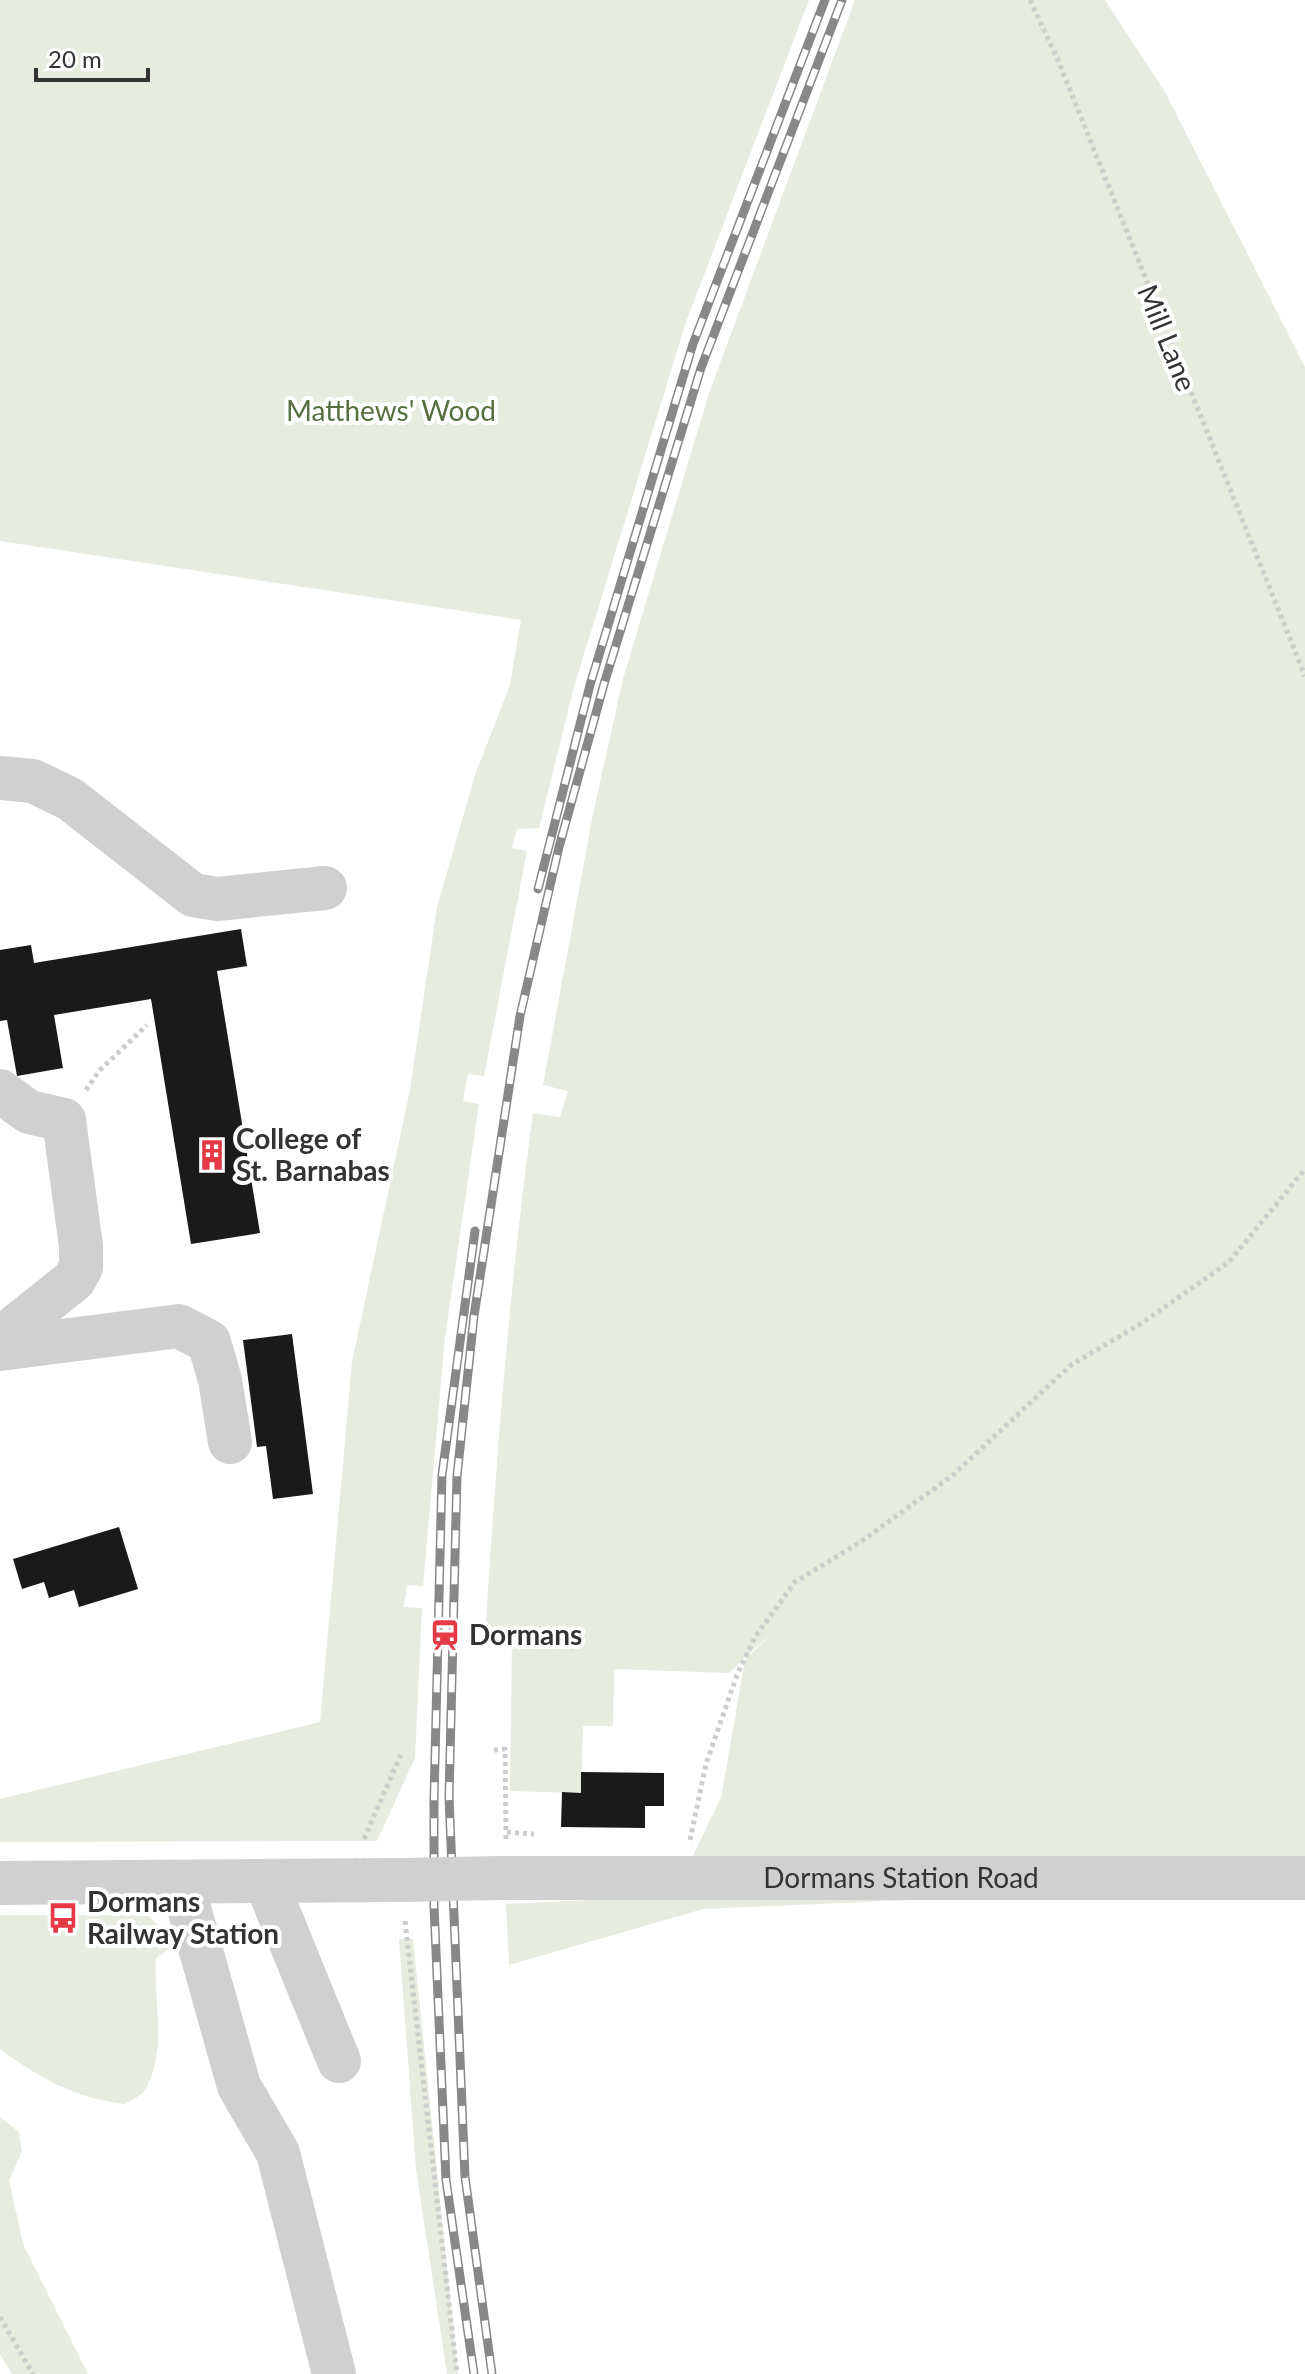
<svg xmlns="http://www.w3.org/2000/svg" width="1305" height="2374" font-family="Lato,sans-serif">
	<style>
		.green { fill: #e6ecdf }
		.building { fill: #1a1a1a }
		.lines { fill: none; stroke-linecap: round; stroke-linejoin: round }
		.path { stroke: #cdcdcd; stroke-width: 5; stroke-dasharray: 4 4; stroke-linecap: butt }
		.minor { stroke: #d0d0d0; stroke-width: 44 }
		.rail-casing { stroke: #888; stroke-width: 9 }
		.rail { stroke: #fff; stroke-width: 6; stroke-dasharray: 18; stroke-linecap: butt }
		.path-bridge { stroke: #cdcdcd; stroke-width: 5; stroke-dasharray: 4 4; stroke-linecap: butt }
		.minor-bridge { stroke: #d0d0d0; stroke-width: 44 }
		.labels { text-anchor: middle; stroke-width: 8; stroke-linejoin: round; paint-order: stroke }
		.street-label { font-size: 28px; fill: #333; stroke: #fff }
		.park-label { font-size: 28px; fill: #56703f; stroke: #fff }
		.poi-label { font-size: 28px; font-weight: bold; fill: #333; stroke: #fff; text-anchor: start }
	</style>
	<rect width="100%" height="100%" fill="#fff"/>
	<g class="green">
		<path d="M0,0H809L686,322L574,687L539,828L517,829L512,848L527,851L484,1076L468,1074L463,1101L479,1104L445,1337L423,1586L407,1585L404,1607L422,1608L415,1758L377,1841L0,1842V1799L320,1722L352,1362L410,1090L437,907L475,775L510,685L521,620L0,541Z"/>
		<path d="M855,0H1105L1165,92L1305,367V1891L1182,1888L703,1909L509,1965L506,1904L673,1896L721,1798L745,1660L780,1625L729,1673L614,1669L613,1726H583L581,1793L510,1791L512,1639L485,1637C496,1462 509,1288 533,1113L560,1117L568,1091L543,1085L593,814L623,679L709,393Z"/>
		<path d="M148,1915L176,1945L156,1958C153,2000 168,2050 145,2090C141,2096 131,2100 124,2104C73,2097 41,2079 0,2049V1915Z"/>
		<path d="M399,1939H413L458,2374H447L416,2169Z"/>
		<path d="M0,2117L19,2132L22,2152L9,2180L23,2244L88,2374H12L0,2354Z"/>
	</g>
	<g class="building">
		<path d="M241,929L247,966L217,971L260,1233L191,1244L151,999L54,1015L63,1068L17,1076L7,1020L0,1021V950L31,945L34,963Z"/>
		<path d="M292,1334L313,1494L273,1499L266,1446L257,1447L243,1340Z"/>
		<path d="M119,1527L138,1589L79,1607L74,1590L49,1598L44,1582L22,1589L13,1559Z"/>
		<path d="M581,1772L664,1773V1806H645V1828L561,1827L562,1792L581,1793Z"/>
	</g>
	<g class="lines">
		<g class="path">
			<path d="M1030,0L1058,60L1305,676"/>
			<path d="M86,1090L100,1070L147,1025"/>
			<path d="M494,1750L505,1749L506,1832"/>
			<path d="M364,1839L402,1752"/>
			<path d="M506,1839V1832L534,1834"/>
			<path d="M690,1840L706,1764L737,1675L755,1637L795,1582L859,1543L953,1475L1071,1365L1142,1323L1229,1262L1305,1169"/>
			<path d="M405,1921L457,2374"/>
			<path d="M0,2317L33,2374"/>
		</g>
		<g class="minor">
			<path d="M0,778L33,781L70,799L193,895L217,899L325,888"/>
			<path d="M0,1091L29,1112L64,1120L81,1246V1267L74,1280L0,1339"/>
			<path d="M0,1349L179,1326L209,1342L220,1380L230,1442"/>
			<path id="s1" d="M499,1878H1305"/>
			<path d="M0,1883L403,1880"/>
			<path d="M182,1883L239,2086L278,2153L334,2374"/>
			<path d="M267,1884L339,2061"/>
		</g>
		<defs>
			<g id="rail">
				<path d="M538,889L590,685L693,344L825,0"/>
				<path d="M474,2374L446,2180L434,1906V1800L442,1475L475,1231"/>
				<path d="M492,2374L465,2177L449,1797L457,1476L474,1316L520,1016L559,847L604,684L701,368L842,0"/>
			</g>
		</defs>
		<use href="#rail" class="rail-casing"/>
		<use href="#rail" class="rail"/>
		<path class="path-bridge" d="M354,1862H369"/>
		<path class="minor-bridge" d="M403,1880L499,1878"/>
	</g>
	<defs>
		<symbol id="building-bare" viewBox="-9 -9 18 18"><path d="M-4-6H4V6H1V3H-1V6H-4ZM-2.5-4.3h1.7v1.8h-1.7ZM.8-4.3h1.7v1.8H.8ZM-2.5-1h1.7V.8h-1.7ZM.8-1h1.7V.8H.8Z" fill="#e63946" stroke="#fff" stroke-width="2.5" paint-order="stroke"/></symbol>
		<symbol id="station-bare" viewBox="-9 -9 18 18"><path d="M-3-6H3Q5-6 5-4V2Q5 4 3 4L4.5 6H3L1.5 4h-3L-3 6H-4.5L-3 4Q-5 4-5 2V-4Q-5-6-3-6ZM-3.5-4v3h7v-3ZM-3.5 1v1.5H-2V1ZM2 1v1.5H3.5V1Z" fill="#e63946" stroke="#fff" stroke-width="2.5" paint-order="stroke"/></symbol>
		<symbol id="bus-bare" viewBox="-9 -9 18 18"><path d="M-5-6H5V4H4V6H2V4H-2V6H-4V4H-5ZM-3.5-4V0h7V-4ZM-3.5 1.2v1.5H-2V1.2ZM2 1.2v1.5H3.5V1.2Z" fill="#e63946" stroke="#fff" stroke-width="2.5" paint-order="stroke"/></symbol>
	</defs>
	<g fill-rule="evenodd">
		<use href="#building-bare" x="190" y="1133" width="44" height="44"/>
		<use href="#station-bare" x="423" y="1613" width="44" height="44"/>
		<use href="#bus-bare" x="41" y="1896" width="44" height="44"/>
	</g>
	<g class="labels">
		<g class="street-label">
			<text transform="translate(1167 338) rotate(68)" y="10">Mill Lane</text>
			<text dy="10" stroke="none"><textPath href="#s1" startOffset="402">Dormans Station Road</textPath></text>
		</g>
		<g class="park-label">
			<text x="391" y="421">Matthews' Wood</text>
		</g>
		<g class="poi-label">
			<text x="236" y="1149">College of<tspan x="236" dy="32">St. Barnabas</tspan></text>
			<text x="469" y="1645">Dormans</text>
			<text x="87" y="1912">Dormans<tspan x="87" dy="32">Railway Station</tspan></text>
		</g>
	</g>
	<path d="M36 68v12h112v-12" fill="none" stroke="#333333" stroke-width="4"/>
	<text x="48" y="68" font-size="24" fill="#333333" stroke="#ffffff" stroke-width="6" paint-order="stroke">20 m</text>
</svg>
